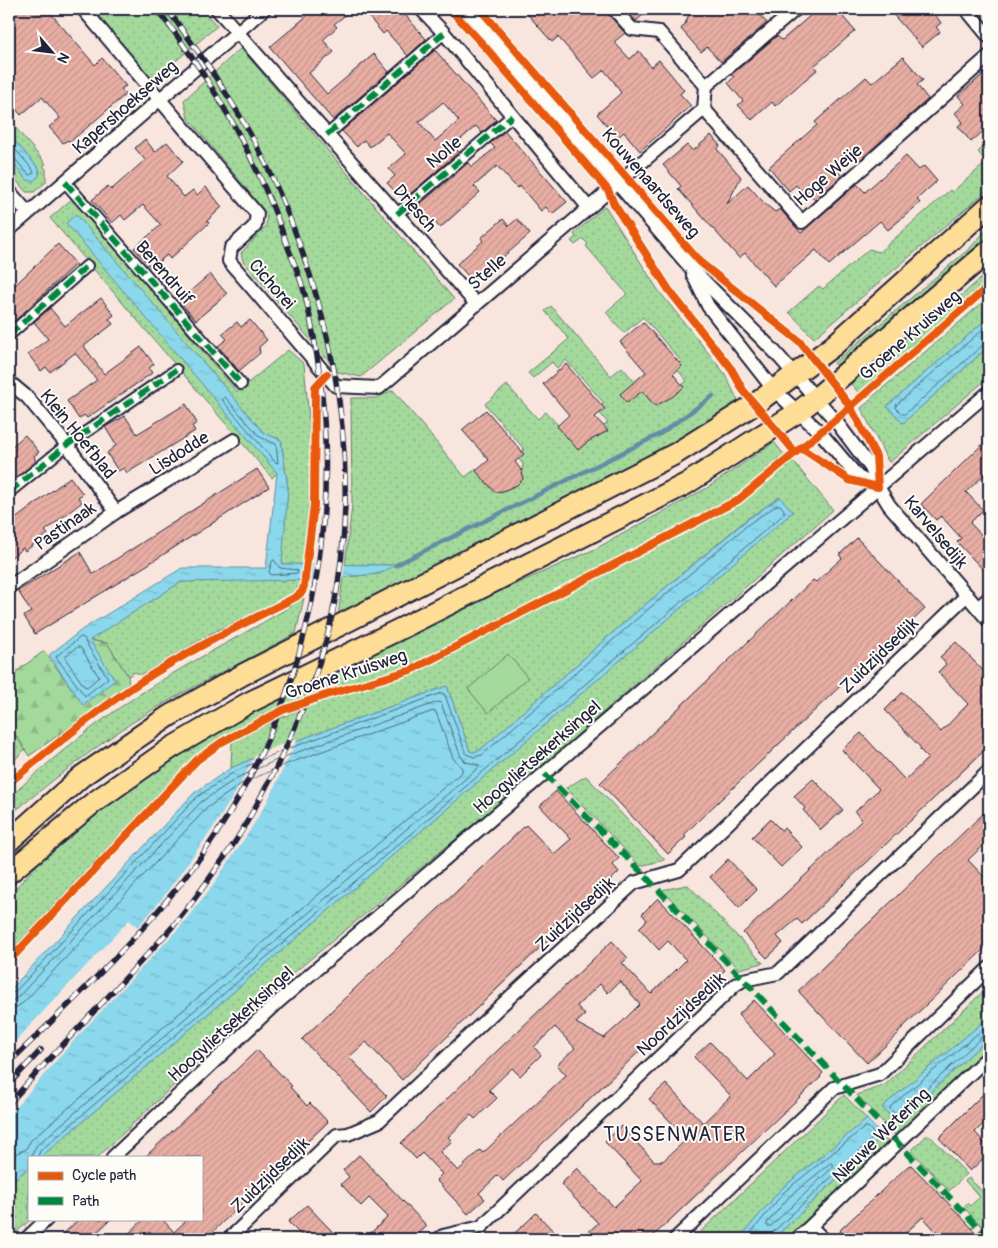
<svg xmlns="http://www.w3.org/2000/svg" width="998" height="1248" font-family="Pangolin,sans-serif">
	<style>
		.grass { fill: url(#grass-dots); stroke: #637e6c }
		.forest { fill: url(#forest-firs); stroke: #637e6c }
		.pitch { fill: #a4d99c; stroke: #637e6c }
		.water { fill: url(#water-ripples); stroke: #618fa5 }
		.pier { fill: #f7e5de }
		.lines { fill: none; stroke-linecap: round; stroke-linejoin: round }
		.shore { stroke: #4c6a81; stroke-width: 1 }
		.stream { stroke: #618fa5; stroke-width: 4.5 }
		.building { fill: url(#building-hatch); stroke: #22223b; fill-rule: evenodd }
		.pedestrian-casing { stroke: #22223b; stroke-width: 14 }
		.minor-casing { stroke: #22223b; stroke-width: 16 }
		.primary-casing { stroke: #22223b; stroke-width: 24 }
		.pedestrian { stroke: #fdfcf7; stroke-width: 10 }
		.minor { stroke: #fdfcf7; stroke-width: 12 }
		.primary { stroke: #fedd96; stroke-width: 20 }
		.rail-casing { stroke: #22223b; stroke-width: 5.5 }
		.rail { stroke: #fdfcf7; stroke-width: 4; stroke-dasharray: 11; stroke-linecap: butt }
		.quiet { stroke: #00873e; stroke-width: 6; stroke-dasharray: 12 6; stroke-linecap: butt }
		.cycleway-casing { stroke: #fdfcf7; stroke-width: 11 }
		.cycleway { stroke: #e8590c; stroke-width: 8 }
		.labels { text-anchor: middle; stroke-width: 4; stroke-linejoin: round; paint-order: stroke }
		.street-label { font-size: 18px; fill: #22223b; stroke: #fdfcf7 }
		.quarter-label { font-size: 20px; letter-spacing: 1px; fill: #22223b; stroke: #fdfcf7 }
	</style>
	<defs>
		<pattern id="grass-dots" width="8" height="8" patternUnits="userSpaceOnUse" patternTransform="scale(1.25)"><rect width="8" height="8" fill="#a4d99c"/><path d="M2 2h.1M6 6h.1" fill="none" stroke="#8dba87" stroke-width="1.8" stroke-linecap="round"/></pattern>
		<pattern id="forest-firs" width="22" height="20" patternUnits="userSpaceOnUse" patternTransform="scale(1.25)"><rect width="22" height="20" fill="#a4d99c"/><path d="M5 1l3.5 6h-7zM16 11l3.5 6h-7z" fill="#8dba87"/></pattern>
		<pattern id="water-ripples" width="26" height="14" patternUnits="userSpaceOnUse" patternTransform="scale(1.25)"><rect width="26" height="14" fill="#8bd7eb"/><path d="M2 4q2-2 4 0t4 0M15 11q2-2 4 0t4 0" fill="none" stroke="#78b8ca"/></pattern>
		<pattern id="building-hatch" width="6" height="6" patternUnits="userSpaceOnUse" patternTransform="scale(1.25)"><rect width="6" height="6" fill="#e8aea3"/><path d="M-1 1l2-2M0 6l6-6M5 7l2-2" fill="none" stroke="#c7958d"/></pattern>
	</defs>
	<rect width="100%" height="100%" fill="#f7e5de"/>
	<filter id="ink" filterUnits="userSpaceOnUse"><feTurbulence type="fractalNoise" baseFrequency=".02" numOctaves="2"/><feDisplacementMap in="SourceGraphic" scale="10" xChannelSelector="R" yChannelSelector="G"/><feConvolveMatrix kernelMatrix="1 2 1 2 8 2 1 2 1" color-interpolation-filters="sRGB"/></filter>
	<g filter="url(#ink)">
		<g class="grass">
			<path d="M92,9H202L217,26L157,77L154,75L150,79Z"/>
			<path d="M241,48L454,299L361,377L338,372L243,261L241,253L266,226L267,214L188,118L184,100Z"/>
			<path d="M9,120L46,164L43,166L46,169V182L34,192H26L9,172V159L27,180L40,173L39,169L9,134Z"/>
			<path d="M989,142V189L814,338L789,312L819,286L823,289L869,249L879,252L950,190L952,192L987,162L978,152Z"/>
			<path d="M73,198L237,392L288,350L304,364L311,441L309,504L302,565L281,564L288,488L281,440L264,433L76,215L67,223L277,473L272,478L50,218Z"/>
			<path d="M605,206L658,290L725,374L739,403L671,447L338,617L343,577L379,574L395,565H345L352,505L351,398H377L393,390L465,477L476,469L494,489L522,475L523,464L517,457L524,449L485,404L507,385L538,419L546,412L577,446L590,435L608,423L597,410L604,403L566,360L557,368L552,362L533,378L528,373L569,339L545,311L551,306L611,376L622,367L653,403L670,394L687,381L675,367L681,361L643,317L624,333L606,312L627,294L586,246L588,244L583,239L575,245L571,241L576,237L574,234Z"/>
			<path d="M989,227V239L838,369L834,363L970,248Z"/>
			<path d="M989,271V281L859,393L850,383L946,301L961,296Z"/>
			<path d="M989,297V317L887,406L903,423L989,346V377L890,462L888,461L861,408L870,401L869,400Z"/>
			<path d="M774,442L785,456L740,494L413,665L316,694L272,710L219,739L196,756L174,777L9,953V895L52,849L98,812L156,770L222,729L271,702L469,605L595,549L707,488Z"/>
			<path d="M792,460L833,510L515,790L285,980L98,1157H41L792,512L780,497L747,519L635,613L480,750L474,752L470,751L447,686L277,748L231,768L232,742C260,727 289,713 320,702C356,689 395,682 430,664L742,502Z"/>
			<path d="M205,580H301L295,594L210,634L141,675L135,672L128,676L107,643L89,640L181,582Z"/>
			<path d="M304,598L296,633C241,664 183,690 130,724C88,752 48,784 9,816V798C51,759 95,723 143,692C195,658 252,631 304,598Z"/>
			<path d="M9,725L25,749L9,766Z"/>
			<path d="M586,776L665,860L640,866L566,788Z"/>
			<path d="M687,885H688L763,963L739,969L662,890Z"/>
			<path d="M989,986V1017L882,1107L897,1124L989,1037V1049L897,1137L857,1095L885,1085Z"/>
			<path d="M844,1095L867,1119L781,1189L739,1239H693Z"/>
			<path d="M928,1134L967,1174L949,1191L911,1151Z"/>
			<path d="M882,1136L891,1144L790,1239H773Z"/>
			<path d="M29,1167V1219H31L9,1239V1184Z"/>
			<path d="M969,1178L989,1198V1223L984,1228L963,1207L967,1203L970,1206L980,1197L965,1181Z"/>
		</g>
		<path class="forest" d="M89,640L107,643L128,676L129,685L29,756L9,725V677L44,651L83,704Z"/>
		<path class="pitch" d="M508,654L528,678L488,713L468,689Z"/>
		<g class="water">
			<path d="M9,134L39,169V176L33,181L27,180L9,159Z"/>
			<path d="M76,214L264,433L281,440L288,488L282,564L396,565L379,574L301,580L181,582L90,640L115,680L83,705L49,655L83,629L182,568H266L277,473L66,223Z"/>
			<path d="M989,317V346L903,423L887,406Z"/>
			<path d="M780,497L793,512L41,1157H29V1167L9,1184V991L194,793L231,768L277,748L447,686L470,751L474,752L480,750L635,613L748,519Z"/>
			<path d="M989,1017V1037L897,1124L882,1107Z"/>
			<path d="M867,1119L882,1136L773,1239H739L781,1189Z"/>
		</g>
		<g class="pier">
			<path d="M314,562H345L343,579L311,581Z"/>
			<path d="M298,738L267,802L249,832L210,889L180,927L77,1037L9,1115V1048L129,920L138,927L164,896L213,828L237,790L255,755Z"/>
		</g>
		<g class="lines">
			<g class="shore">
				<path d="M9,142L33,170L34,173L29,175L14,158L9,156"/>
				<path d="M989,324L896,405V408L902,414H905L984,344L989,343"/>
				<path d="M225,397L260,437L276,444L278,463L275,462L223,401V399Z"/>
				<path d="M274,560L280,568L297,570L298,573L271,575L269,572L272,562Z"/>
				<path d="M81,637L84,638L86,643L108,678L85,696L56,657Z"/>
				<path d="M78,647L81,648L99,677L87,687L84,686L65,658L66,656Z"/>
				<path d="M9,994L15,992L197,797L234,772L279,752L442,693L445,695L466,754L474,757L482,755L639,617L750,523L777,505H780L784,510V514L40,1151L38,1157"/>
				<path d="M9,1000H15L19,996L201,802L237,778L281,758L438,702L441,703L461,757L466,762L479,765L478,768L36,1146L31,1157"/>
				<path d="M9,1008L17,1007L24,1002L207,808L241,784L284,765L433,711L436,712L453,758L462,768V772L31,1140L25,1150L17,1153L9,1160"/>
				<path d="M989,1024L891,1106L890,1109L896,1115H899L984,1035L989,1034"/>
				<path d="M831,1163L833,1165V1167L771,1226H767V1223L789,1197Z"/>
				<path d="M746,1239L784,1192L865,1127H868L874,1134V1137L772,1233L770,1239"/>
			</g>
			<path class="stream" d="M396,565L660,434L713,396"/>
		</g>
		<g class="building">
			<path d="M9,9H47L95,65L102,58L126,86L121,89L126,94L70,142L68,140L63,143L49,127L60,118L42,97L21,115L9,101Z"/>
			<path d="M315,9H353L334,24L337,27L323,40L334,52L309,73L327,94L374,54L389,72L333,120L270,47Z"/>
			<path d="M362,9H400L426,39L408,56L386,31L383,34Z"/>
			<path d="M523,9H606L608,14L625,33L614,42L630,59L639,51L651,67L659,60L684,90L680,94L691,106L640,151L624,132L617,138L597,114L621,93L614,82L604,70L594,78L558,37L552,42Z"/>
			<path d="M625,9H650L636,21Z"/>
			<path d="M691,9H754L767,23L721,62L707,47L701,52L681,29L685,24Z"/>
			<path d="M818,9H827L832,15L838,11L855,31L814,66L817,70L806,79L775,106L772,102L752,120L738,105L743,101L728,83L734,77L731,75L777,36L782,40Z"/>
			<path d="M888,9H945L936,16L941,23L936,27L940,32L922,47Z"/>
			<path d="M435,50L496,120L482,133L476,126L453,146L459,152L403,200L387,183L395,176L389,169L406,154L387,133L370,147L364,140L357,147L342,131ZM443,102L459,121L435,141L419,122Z"/>
			<path d="M903,57L923,80L917,85L928,99L859,161L850,149L832,164L842,176L815,200L805,188L801,191L796,185L789,191L769,167L817,125L815,122L866,77L872,83Z"/>
			<path d="M989,69V126L971,142L958,126L963,122L955,113L965,104L958,96Z"/>
			<path d="M505,131L567,202L552,214L546,207L541,211L520,186L517,188L497,166L474,186L480,192L440,228L434,221L426,227L412,211L468,163L472,167L495,148L490,143Z"/>
			<path d="M711,135L720,146L717,149L741,177L727,204L748,185L765,204L775,212L780,209L801,233L857,184L865,192L906,156L919,170L924,166L937,181L917,199L920,203L888,230L880,221L829,265L816,250L774,286L745,253L739,258L678,189L681,186L663,165L687,145L693,151Z"/>
			<path d="M145,139L155,152L167,142L183,161L167,176L184,197L193,190L197,195L206,187L222,207L207,221L209,223L170,259L167,255L151,268L134,248L161,225L143,205L125,220L121,215L112,223L92,200L108,186L111,190L145,160L135,148Z"/>
			<path d="M503,219L509,226L517,219L530,234L474,282L457,264L483,241L481,238Z"/>
			<path d="M58,244L76,264L9,326V291Z"/>
			<path d="M210,274L227,294L196,320L179,301Z"/>
			<path d="M101,298L114,315L109,319L113,324L84,346L104,374L141,347L154,364L149,368L152,373L142,380L87,418L84,415L79,419L67,401L97,380L75,353L50,372L46,367L41,371L28,354L48,339L34,322L50,308L65,326Z"/>
			<path d="M250,320L267,340L259,347L260,353L239,371L218,346L227,339L222,334L237,322L241,327Z"/>
			<path d="M643,322L682,366L673,374L684,387L672,397L655,406L642,391L627,403L620,394L646,372L620,342Z"/>
			<path d="M566,364L605,409L595,417L608,431L589,441L578,450L557,426L569,415L543,384Z"/>
			<path d="M186,404L197,423L192,426L195,431L127,473L124,468L118,471L107,453L116,445L105,427L125,416L137,434Z"/>
			<path d="M486,410L524,454L515,462L522,471L523,479L517,485L503,491L495,492L476,471L489,460L462,430Z"/>
			<path d="M25,435L39,452L34,456L36,462L9,483V449Z"/>
			<path d="M989,438V470L966,492L983,510L970,523L989,543V576L957,542L961,538L941,516L936,520L921,504Z"/>
			<path d="M257,469L269,487L147,565L35,634L24,616L31,612L18,591L80,552L93,574Z"/>
			<path d="M70,477L83,494L78,497L82,502L45,531L48,534L25,551L23,548L9,559V524Z"/>
			<path d="M857,538L925,609L907,626L904,624L888,641L701,818L684,835L686,837L668,854L600,783L813,580L816,582L842,558L839,555Z"/>
			<path d="M956,642L989,677V746L802,924L797,919L777,936L783,943L767,958L743,933L812,869L862,820L855,812L879,789L842,750L861,733L905,780L928,758L919,749L921,748L885,710L903,692L941,732L968,704L938,672L946,664L940,657Z"/>
			<path d="M813,779L843,810L821,830L803,810L805,808L794,796Z"/>
			<path d="M556,791L619,858L613,865L619,872L402,1080L366,1042L349,1057L387,1096L371,1112L302,1039L526,825L554,854L571,839L540,806Z"/>
			<path d="M989,808V840L968,860L989,882V943L985,946L986,947L898,1032L899,1033L867,1063L798,991Z"/>
			<path d="M770,819L781,830L784,828L802,847L781,867L752,837Z"/>
			<path d="M728,859L757,890L739,908L710,877Z"/>
			<path d="M658,898L725,970L503,1181L498,1175L479,1193L485,1199L468,1214L436,1180L442,1174L422,1153L416,1159L401,1143L612,941L628,958L622,963L651,994L676,970L686,960L668,941L659,950L639,928L647,920L642,914ZM620,981L640,1004L622,1022L604,1038L576,1023L585,1015L577,1006L600,984L608,993ZM555,1027L575,1048L557,1065L566,1075L483,1153L480,1150L458,1171L440,1152L452,1141L448,1137L471,1115L475,1119L497,1098L489,1090L512,1068L520,1076L541,1055L534,1047Z"/>
			<path d="M754,1000L823,1073L820,1076L821,1077L650,1239H581L598,1223L561,1184L577,1168L614,1207L642,1181L605,1142L621,1126L654,1161H663L687,1139L649,1099L666,1084L703,1123L731,1096L694,1057L710,1042L748,1081L775,1054L738,1015Z"/>
			<path d="M257,1050L292,1086L290,1087L307,1106L310,1103L328,1122L205,1239H123L144,1219H162L174,1232L188,1219H201V1157H145Z"/>
			<path d="M989,1088V1118L975,1132L989,1148V1153L970,1171L939,1138Z"/>
			<path d="M359,1155L427,1226L413,1239H364L388,1217L369,1198L361,1206L341,1184L349,1177L343,1170Z"/>
			<path d="M911,1165L953,1208L982,1239H943L923,1217L899,1239H847L840,1232L841,1229L908,1166Z"/>
			<path d="M307,1205L325,1224L340,1239H305L288,1222Z"/>
			<path d="M536,1213L561,1239H508L527,1222Z"/>
			<path d="M79,1219H111L90,1239H58Z"/>
		</g>
		<g class="lines">
			<defs>
				<g id="pedestrian">
					<path d="M327,135L444,33"/>
					<path d="M65,182L241,384"/>
					<path d="M397,214L512,116"/>
					<path d="M9,335L87,266"/>
					<path d="M9,492L67,445L176,370"/>
				</g>
				<g id="minor">
					<path d="M83,9L257,214L255,226L231,248L229,261L336,386L379,388L704,109L706,86L796,9"/>
					<path d="M217,9L476,304"/>
					<path d="M421,9L444,33L588,207"/>
					<path d="M466,9L689,266L774,351L835,420L871,468L878,487L889,505L989,621"/>
					<path d="M614,9L632,29L659,32L706,86"/>
					<path d="M966,9L989,37"/>
					<path d="M704,109L802,222L989,56"/>
					<path d="M9,191L28,213"/>
					<path d="M9,230L264,9"/>
					<path d="M693,275L708,306L774,390L820,432L858,477L878,487"/>
					<path d="M9,382L27,397L67,445L116,512"/>
					<path d="M9,587L116,512L234,440"/>
					<path d="M978,608L989,598"/>
					<path d="M113,1157L270,1009L989,392"/>
					<path d="M811,1227L823,1239"/>
					<path d="M26,1239L47,1219"/>
					<path d="M229,1239L337,1135L348,1134L379,1121L509,998L634,883L679,870L967,595"/>
					<path d="M439,1239L443,1236L481,1227L735,985L743,980L778,973L989,771"/>
					<path d="M675,1239L834,1088L880,1074L989,968"/>
					<path d="M797,1239L989,1056"/>
				</g>
				<g id="primary">
					<path d="M9,841L82,776L169,716L244,674L675,454L755,404L833,346L989,206"/>
					<path d="M9,873L93,803L171,748L248,703L404,627L686,484L798,412L816,398L989,251"/>
				</g>
			</defs>
			<use href="#pedestrian" class="pedestrian-casing"/>
			<use href="#minor" class="minor-casing"/>
			<use href="#primary" class="primary-casing"/>
			<use href="#pedestrian" class="pedestrian"/>
			<use href="#minor" class="minor"/>
			<use href="#primary" class="primary"/>
			<defs>
				<g id="rail">
					<path d="M9,1063C81,992 159,921 215,836C321,674 350,483 305,295C301,280 295,265 289,250C258,160 215,84 157,9"/>
					<path d="M9,1084L41,1050"/>
					<path d="M9,1104C62,1043 120,986 174,925C195,900 214,872 233,845C248,822 260,798 273,774C298,724 320,671 332,616C363,470 337,326 278,190C250,125 209,65 167,9"/>
				</g>
			</defs>
			<use href="#rail" class="rail-casing"/>
			<use href="#rail" class="rail"/>
			<g class="quiet">
				<path d="M327,135L444,33"/>
				<path d="M65,182L241,384"/>
				<path d="M397,214L512,116"/>
				<path d="M9,335L87,266"/>
				<path d="M9,492L67,445L176,370"/>
				<path d="M545,774L648,879L989,1239"/>
			</g>
			<defs>
				<g id="cycleway">
					<path d="M450,9L487,49L608,190L614,204L669,290L732,370L743,390L795,452"/>
					<path d="M480,9L700,262L800,342L850,406L876,456L878,487L849,480L801,448"/>
					<path d="M9,783C51,749 93,713 139,683C189,650 243,624 296,597L302,592L304,586L314,505L315,387L327,374"/>
					<path d="M9,961L182,776L197,760L222,742L283,710L326,695L411,670L738,500L835,420L989,286"/>
				</g>
			</defs>
			<use href="#cycleway" class="cycleway-casing"/>
			<use href="#cycleway" class="cycleway"/>
		</g>
	</g>
	<g class="labels">
		<g class="street-label">
			<text transform="translate(125 107) rotate(-41)" y="6">Kapershoekseweg</text>
			<text transform="translate(444 152) rotate(-40)" y="6">Nolle</text>
			<text transform="translate(828 175) rotate(-41)" y="6">Hoge Weije</text>
			<text transform="translate(651 183) rotate(49)" y="6">Kouwenaardseweg</text>
			<text transform="translate(415 208) rotate(49)" y="6">Driesch</text>
			<text transform="translate(487 272) rotate(-41)" y="6">Stelle</text>
			<text transform="translate(165 273) rotate(49)" y="6">Berendruif</text>
			<text transform="translate(272 284) rotate(49)" y="6">Cichorei</text>
			<text transform="translate(910 335) rotate(-41)" y="6">Groene Kruisweg</text>
			<text transform="translate(78 434) rotate(51)" y="6">Klein Hoefblad</text>
			<text transform="translate(179 453) rotate(-32)" y="6">Lisdodde</text>
			<text transform="translate(65 526) rotate(-35)" y="6">Pastinaak</text>
			<text transform="translate(936 532) rotate(50)" y="6">Karvelsedijk</text>
			<text transform="translate(879 655) rotate(-44)" y="6">Zuidzijdsedijk</text>
			<text transform="translate(346 674) rotate(-18)" y="6">Groene Kruisweg</text>
			<text transform="translate(537 757) rotate(-41)" y="6">Hoogvlietsekerksingel</text>
			<text transform="translate(575 914) rotate(-43)" y="6">Zuidzijdsedijk</text>
			<text transform="translate(681 1014) rotate(-43)" y="6">Noordzijdsedijk</text>
			<text transform="translate(231 1024) rotate(-42)" y="6">Hoogvlietsekerksingel</text>
			<text transform="translate(881 1135) rotate(-44)" y="6">Nieuwe Wetering</text>
			<text transform="translate(270 1175) rotate(-44)" y="6">Zuidzijdsedijk</text>
		</g>
		<g class="quarter-label">
			<text x="675" y="1141">TUSSENWATER</text>
		</g>
	</g>
	<rect width="998" height="1248" fill="none" stroke="#fdfcf7" stroke-width="30"/>
	<rect x="15" y="15" width="968" height="1218" fill="none" stroke="#22223b" stroke-width="2" filter="url(#ink)"/>
	<rect x="28" y="1156" width="175" height="65" fill="#fdfcf7" stroke="#a5a5ac"/>
	<rect x="38" y="1172" width="25" height="8" fill="#e8590c" stroke="#a5a5ac"/>
	<text x="72" y="1180" font-size="15" fill="#22223b">Cycle path</text>
	<rect x="38" y="1197" width="25" height="8" fill="#00873e" stroke="#a5a5ac"/>
	<text x="72" y="1206" font-size="15" fill="#22223b">Path</text>
	<g transform="translate(52 52) rotate(118)" stroke="#fdfcf7" stroke-width="4" paint-order="stroke">
	<path d="M0-4L9 19L0 12L-9 19Z" fill="#22223b"/>
	<text y="-8" font-size="14" font-weight="bold" text-anchor="middle" fill="#22223b">N</text>
	</g>
</svg>
